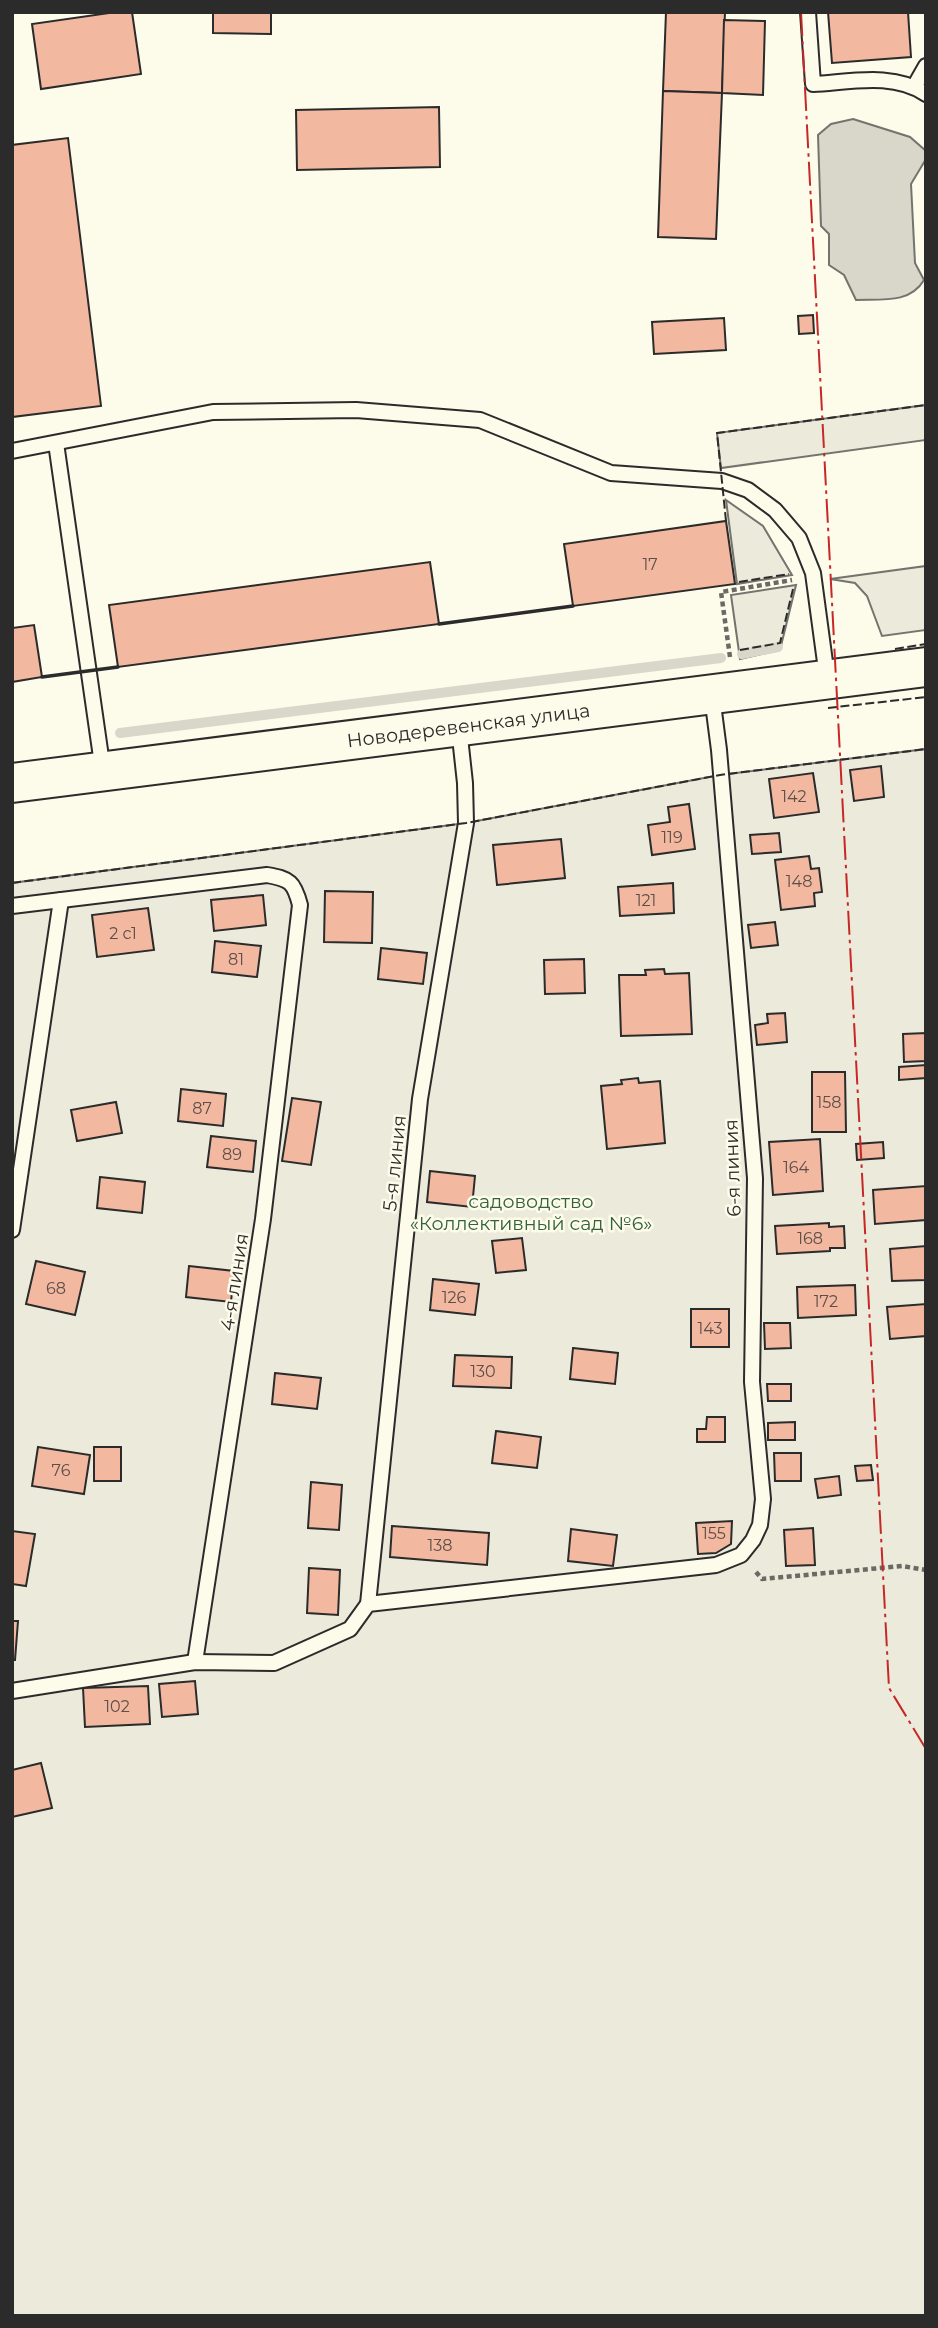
<svg xmlns="http://www.w3.org/2000/svg" width="938" height="2328" font-family="Montserrat,sans-serif">
	<style>
		.green { fill: #ecebdb; stroke: #74746e; stroke-width: 2 }
		.water { fill: #d8d7c9; stroke: #74746e; stroke-width: 2 }
		.lines { fill: none; stroke-linecap: round; stroke-linejoin: round }
		.stream { stroke: #d8d7c9; stroke-width: 10 }
		.building { fill: #f2b8a0; stroke: #2b2b2b; stroke-width: 2 }
		.service-casing { stroke: #2b2b2b; stroke-width: 18 }
		.secondary-casing { stroke: #2b2b2b; stroke-width: 42 }
		.path { stroke: #6a6964; stroke-width: 4.5; stroke-dasharray: 5 3.5; stroke-linecap: butt }
		.service { stroke: #fdfbea; stroke-width: 14 }
		.secondary { stroke: #fdfbea; stroke-width: 38 }
		.fence { stroke: #2b2b2b; stroke-width: 2; stroke-dasharray: 9 3.5; stroke-linecap: butt }
		.wall { stroke: #2b2b2b; stroke-width: 3.5 }
		.power { stroke: #c62828; stroke-width: 2; stroke-dasharray: 24 5 3.5 5; stroke-linecap: butt }
		.labels { text-anchor: middle; stroke-width: 5; stroke-linejoin: round; paint-order: stroke }
		.number-label { font-size: 16px; fill: #5d4e48 }
		.street-label { font-size: 19px; fill: #2b2b2b; stroke: #fdfbea }
		.park-label { font-size: 19px; fill: #34623c; stroke: #fdfbea }
	</style>
	<rect width="100%" height="100%" fill="#fdfbea"/>
	<g class="green">
		<path d="M926,405V440L721,468L717,433Z"/>
		<path d="M726,500L763,526L792,575L737,584Z"/>
		<path d="M926,566V630L882,636L867,596L855,583L830,579Z"/>
		<path d="M796,585L780,650L740,659L731,595Z"/>
		<path d="M926,749V2316H12V883L466,823L720,775Z"/>
	</g>
	<path class="water" d="M853,119L910,137L926,151V159L911,184L915,263L924,280C910,304 881,299 856,300L844,275L829,265V234L821,226L818,135L831,124Z"/>
	<g class="lines">
		<g class="stream">
			<path d="M742,654L778,647"/>
			<path d="M120,733L721,658"/>
		</g>
	</g>
	<g class="building">
		<path d="M116,12H132L141,74L41,89L32,24Z"/>
		<path d="M213,12H271V34L213,33Z"/>
		<path d="M666,12H725L722,93L663,91Z"/>
		<path d="M828,12H908L911,57L832,63Z"/>
		<path d="M724,20L765,21L763,95L722,93Z"/>
		<path d="M663,91L722,93L716,239L658,237Z"/>
		<path d="M439,107L440,167L297,170L296,110Z"/>
		<path d="M68,138L101,406L12,417V145Z"/>
		<path d="M813,315L814,333L799,334L798,316Z"/>
		<path d="M724,318L726,350L654,354L652,322Z"/>
		<path d="M726,521L735,584L573,606L564,544Z"/>
		<path d="M430,562L439,624L118,667L109,605Z"/>
		<path d="M34,625L42,677L12,682V628Z"/>
		<path d="M881,766L884,797L854,801L850,770Z"/>
		<path d="M813,773L819,812L774,818L769,779Z"/>
		<path d="M689,804L695,849L652,855L648,825L670,822L668,807Z"/>
		<path d="M779,833L781,852L752,854L750,835Z"/>
		<path d="M561,839L565,878L497,885L493,845Z"/>
		<path d="M809,856L811,869L819,868L822,892L814,893L815,906L781,910L775,860Z"/>
		<path d="M673,883L674,913L620,916L618,887Z"/>
		<path d="M325,891L373,892L372,943L324,942Z"/>
		<path d="M263,895L266,925L214,931L211,900Z"/>
		<path d="M148,908L154,950L97,957L92,915Z"/>
		<path d="M775,922L778,945L751,948L748,925Z"/>
		<path d="M215,941L261,946L257,977L212,972Z"/>
		<path d="M381,948L427,953L423,984L378,979Z"/>
		<path d="M584,959L585,993L545,994L544,960Z"/>
		<path d="M664,969L665,974L689,973L692,1034L621,1036L619,975H646L645,970Z"/>
		<path d="M785,1013L787,1042L757,1045L755,1025L768,1023L767,1014Z"/>
		<path d="M926,1033V1061L904,1062L903,1034Z"/>
		<path d="M926,1065V1078L899,1080V1067Z"/>
		<path d="M812,1072H845L846,1132H812Z"/>
		<path d="M638,1078L639,1083L660,1081L665,1143L607,1149L601,1086L622,1084L621,1080Z"/>
		<path d="M181,1089L226,1094L223,1126L178,1121Z"/>
		<path d="M292,1098L321,1102L311,1165L282,1161Z"/>
		<path d="M116,1102L122,1133L77,1141L71,1110Z"/>
		<path d="M211,1136L256,1141L253,1172L207,1167Z"/>
		<path d="M820,1139L823,1191L773,1195L769,1142Z"/>
		<path d="M883,1142L884,1158L857,1160L856,1144Z"/>
		<path d="M430,1171L475,1176L472,1207L427,1202Z"/>
		<path d="M100,1177L145,1182L142,1213L97,1208Z"/>
		<path d="M926,1186V1220L875,1224L873,1190Z"/>
		<path d="M829,1223V1227L844,1226L845,1248H830V1251L777,1254L775,1226Z"/>
		<path d="M522,1238L526,1270L496,1273L492,1241Z"/>
		<path d="M926,1246V1280L892,1281L890,1249Z"/>
		<path d="M36,1261L85,1272L75,1315L26,1304Z"/>
		<path d="M189,1266L234,1271L231,1302L186,1297Z"/>
		<path d="M433,1279L479,1284L475,1315L430,1310Z"/>
		<path d="M855,1285L856,1315L798,1318L797,1287Z"/>
		<path d="M926,1304V1336L890,1339L887,1307Z"/>
		<rect x="691" y="1309" width="38" height="38"/>
		<path d="M764,1323H790L791,1348L765,1349Z"/>
		<path d="M573,1348L618,1353L615,1384L570,1379Z"/>
		<path d="M455,1355L512,1357L511,1388L453,1386Z"/>
		<path d="M275,1373L321,1378L317,1409L272,1404Z"/>
		<path d="M767,1384H791V1401H768Z"/>
		<path d="M707,1417H725V1442H697V1429H706Z"/>
		<path d="M795,1422V1440H768V1423Z"/>
		<path d="M496,1431L541,1437L537,1468L492,1463Z"/>
		<path d="M38,1447L90,1455L84,1494L32,1486Z"/>
		<rect x="94" y="1447" width="27" height="34"/>
		<path d="M774,1453H801V1481H775Z"/>
		<path d="M871,1465L873,1480L857,1481L855,1466Z"/>
		<path d="M839,1476L841,1495L818,1498L815,1479Z"/>
		<path d="M311,1482L342,1485L339,1530L308,1528Z"/>
		<path d="M732,1521L731,1544L716,1553L698,1554L696,1523Z"/>
		<path d="M392,1526L489,1533L487,1565L390,1557Z"/>
		<path d="M813,1528L815,1565L786,1566L784,1530Z"/>
		<path d="M571,1529L617,1535L613,1566L568,1561Z"/>
		<path d="M12,1531L35,1534L26,1586L12,1584Z"/>
		<path d="M309,1568L340,1570L338,1615L307,1613Z"/>
		<path d="M12,1621H18L15,1660H12Z"/>
		<path d="M195,1681L198,1714L162,1717L159,1684Z"/>
		<path d="M148,1686L150,1724L85,1727L83,1688Z"/>
		<path d="M41,1763L52,1808L12,1817V1770Z"/>
	</g>
	<g class="lines">
		<defs>
			<g id="service">
				<path d="M808,12L813,84C851,82 893,72 926,94"/>
				<path d="M914,87L926,66"/>
				<path d="M56,443L103,771"/>
				<path d="M12,451L213,412L356,410L480,420L611,473L722,481L748,490L775,510L799,538L813,573L827,677"/>
				<path d="M12,906L267,875C290,879 294,882 300,905L263,1219L195,1662"/>
				<path d="M12,1230L61,900"/>
				<path d="M368,1604L420,1099L466,823L465,783L459,728"/>
				<path d="M12,1691L195,1662L274,1663L350,1629L368,1604L716,1565L741,1555L753,1540L760,1525L763,1499L752,1382L755,1178L719,750L712,696"/>
			</g>
			<g id="secondary">
				<path id="s1" d="M12,783L926,667"/>
			</g>
		</defs>
		<use href="#service" class="service-casing"/>
		<use href="#secondary" class="secondary-casing"/>
		<g class="path">
			<path d="M730,657L721,592L792,580"/>
			<path d="M756,1572L762,1579L902,1566L926,1570"/>
		</g>
		<use href="#service" class="service"/>
		<use href="#secondary" class="secondary"/>
		<g class="fence">
			<path d="M726,521L717,433L926,405"/>
			<path d="M739,582L789,574"/>
			<path d="M895,649L926,644"/>
			<path d="M740,650L780,643L793,589"/>
			<path d="M828,708L926,697"/>
			<path d="M12,883L466,823L720,775L926,749"/>
		</g>
		<g class="wall">
			<path d="M439,624L573,606"/>
			<path d="M42,677L118,667"/>
		</g>
		<path class="power" d="M801,12L889,1688L926,1749"/>
	</g>
	<g class="labels">
		<g class="number-label">
			<text x="650" y="570">17</text>
			<text x="794" y="802">142</text>
			<text x="672" y="843">119</text>
			<text x="799" y="887">148</text>
			<text x="646" y="906">121</text>
			<text x="123" y="939">2 с1</text>
			<text x="236" y="965">81</text>
			<text x="829" y="1108">158</text>
			<text x="202" y="1114">87</text>
			<text x="232" y="1160">89</text>
			<text x="796" y="1173">164</text>
			<text x="810" y="1244">168</text>
			<text x="56" y="1294">68</text>
			<text x="454" y="1303">126</text>
			<text x="826" y="1307">172</text>
			<text x="710" y="1334">143</text>
			<text x="483" y="1377">130</text>
			<text x="61" y="1476">76</text>
			<text x="714" y="1539">155</text>
			<text x="440" y="1551">138</text>
			<text x="117" y="1712">102</text>
		</g>
		<g class="street-label">
			<text dy="7" stroke="none"><textPath href="#s1" startOffset="460">Новодеревенская улица</textPath></text>
			<text transform="translate(394 1163) rotate(-84)" y="7">5-я линия</text>
			<text transform="translate(732 1168) rotate(-92)" y="7">6-я линия</text>
			<text transform="translate(234 1282) rotate(-81)" y="7">4-я линия</text>
		</g>
		<g class="park-label">
			<text x="531" y="1208">садоводство<tspan x="531" dy="22">«Коллективный сад №6»</tspan></text>
		</g>
	</g>
	<rect width="938" height="2328" fill="none" stroke="#2b2b2b" stroke-width="28"/>
</svg>
